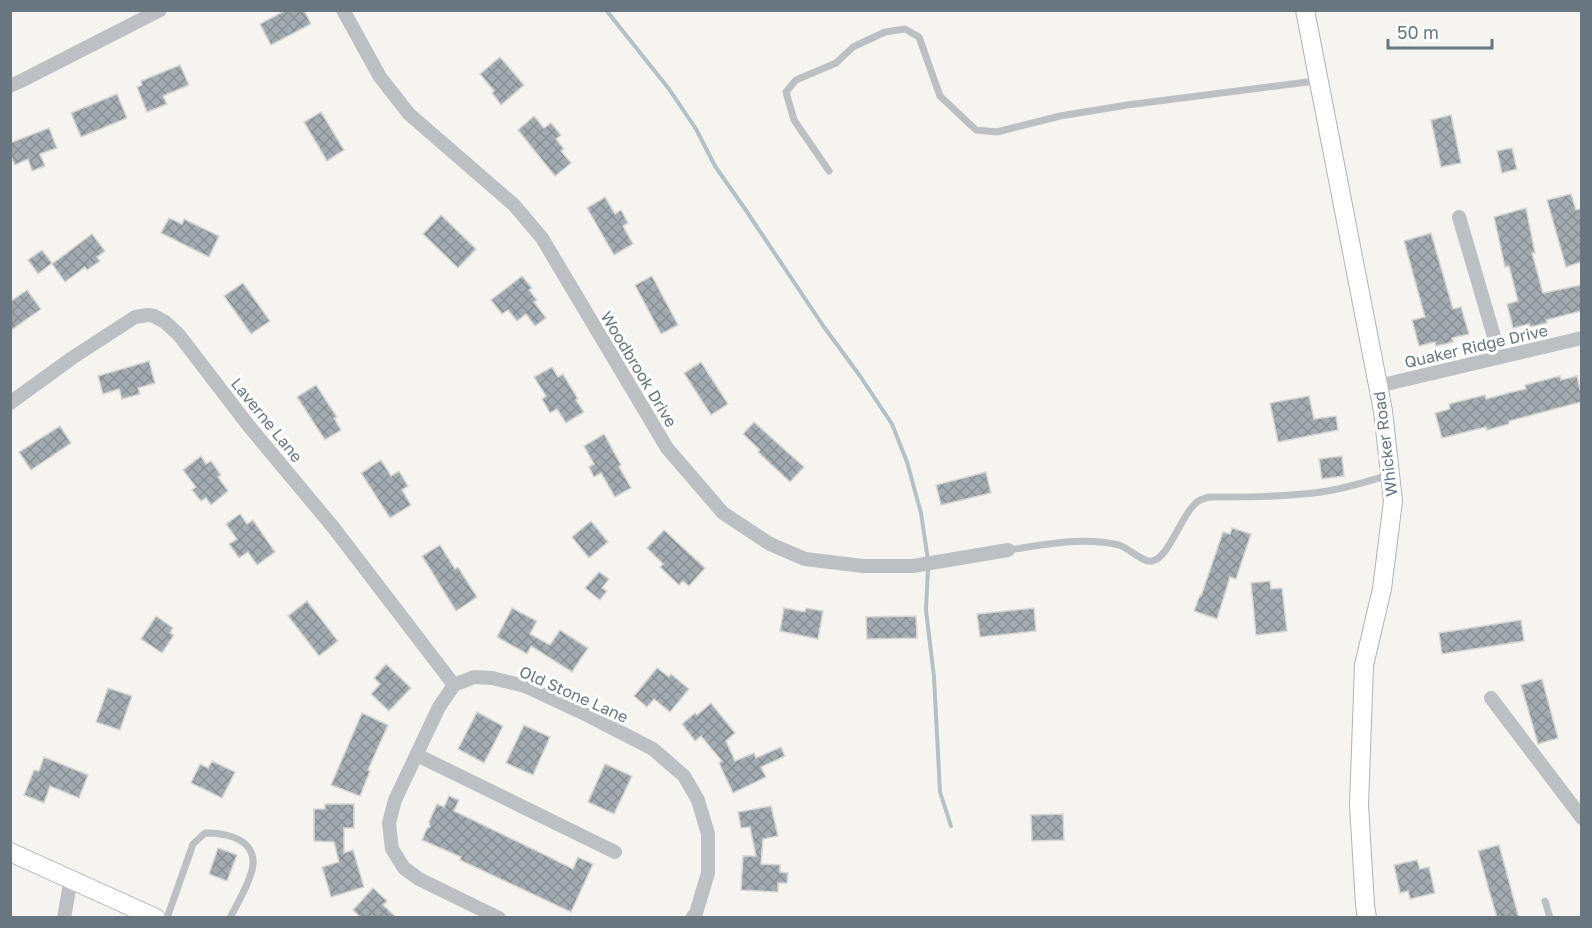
<svg xmlns="http://www.w3.org/2000/svg" width="1592" height="928" font-family="'Golos Text',sans-serif">
	<style>
		.lines { fill: none; stroke-linecap: round; stroke-linejoin: round }
		.stream { stroke: #b4c0c3; stroke-width: 4 }
		.building { fill: url(#building-cross-hatch); stroke: #d6d6d4; stroke-width: 1.5 }
		.secondary-casing { stroke: #afb4b7; stroke-width: 20 }
		.lane { stroke: #bcc0c3; stroke-width: 7 }
		.street { stroke: #bcc0c3; stroke-width: 14 }
		.secondary { stroke: #fff; stroke-width: 18 }
		.labels { text-anchor: middle; stroke-width: 6; stroke-linejoin: round; paint-order: stroke }
		.street-label { font-size: 16px; fill: #67767f; stroke: #fff }
	</style>
	<defs>
		<pattern id="building-cross-hatch" width="8" height="8" patternUnits="userSpaceOnUse" patternTransform="scale(1.5)"><rect width="8" height="8" fill="#a4abb0"/><path d="M0 0l8 8M0 8l8-8" fill="none" stroke="#899094"/></pattern>
	</defs>
	<rect width="100%" height="100%" fill="#f5f4f1"/>
	<g class="lines">
		<g class="stream">
			<path d="M606,10L669,89L696,129L715,166L745,209L824,327L860,376L892,424L907,462L921,513L928,560"/>
			<path d="M928,568L926,610L934,677L940,792L951,826"/>
		</g>
	</g>
	<g class="building">
		<path d="M286,10H304L311,24L271,45L260,24Z"/>
		<path d="M500,57L524,85L501,105L492,93L494,91L480,74Z"/>
		<path d="M180,65L189,85L163,96L167,104L147,112L137,87L142,85L141,81Z"/>
		<path d="M117,94L127,118L81,137L71,113Z"/>
		<path d="M321,112L344,150L327,161L304,122Z"/>
		<path d="M1451,115L1461,163L1441,167L1431,120Z"/>
		<path d="M534,116L544,128L551,123L561,135L556,139L564,149L561,151L571,163L555,176L518,130Z"/>
		<path d="M49,128L57,148L40,154L45,166L32,171L28,159L15,165L10,154V143Z"/>
		<path d="M1512,148L1517,169L1502,173L1497,151Z"/>
		<path d="M1571,194L1576,210L1581,209V262L1566,267L1547,200Z"/>
		<path d="M605,197L615,214L621,210L628,223L623,226L633,244L614,255L587,208Z"/>
		<path d="M1526,208L1535,253H1532L1543,293L1581,285V311L1546,320L1547,323L1530,327L1529,324L1513,328L1507,304L1518,301L1509,266L1505,267L1494,217Z"/>
		<path d="M441,215L476,249L458,268L423,234Z"/>
		<path d="M169,218L182,224L184,219L219,236L209,257L161,233Z"/>
		<path d="M1431,233L1453,309L1461,307L1469,334L1452,338L1453,342L1436,346L1435,342L1419,346L1412,320L1425,317L1404,241Z"/>
		<path d="M92,234L105,251L97,257L100,261L87,270L85,267L65,282L52,264Z"/>
		<path d="M42,250L52,263L38,274L28,260Z"/>
		<path d="M522,276L532,288L529,290L537,300L534,302L546,318L535,326L526,314L517,321L508,310L502,314L491,300Z"/>
		<path d="M652,276L678,325L661,334L635,285Z"/>
		<path d="M243,283L270,321L251,334L224,296Z"/>
		<path d="M27,290L41,309L10,331V302Z"/>
		<path d="M149,361L155,383L138,388L140,394L122,399L119,389L103,394L98,376Z"/>
		<path d="M701,362L728,404L711,415L684,373Z"/>
		<path d="M552,367L558,377L563,374L578,399L576,400L584,412L566,423L557,409L550,413L542,399L546,396L534,377Z"/>
		<path d="M1560,376L1561,380L1577,376L1581,393V402L1509,421V424L1487,430L1486,427L1442,438L1435,413L1450,409L1449,404L1485,395L1486,399L1512,392L1526,389L1525,385Z"/>
		<path d="M316,385L337,417L334,418L341,430L325,440L297,397Z"/>
		<path d="M1309,396L1314,419L1336,416L1338,430L1278,442L1270,403Z"/>
		<path d="M754,422L804,467L790,482L758,452L760,450L743,434Z"/>
		<path d="M60,426L71,443L31,470L19,452Z"/>
		<path d="M604,434L621,465L619,467L631,488L615,497L601,473L594,477L589,467L594,464L584,446Z"/>
		<path d="M201,456L206,464L211,461L221,475L218,477L228,491L211,505L206,498L201,501L192,490L196,487L183,470Z"/>
		<path d="M1342,456L1344,476L1322,479L1319,459Z"/>
		<path d="M381,460L391,476L399,471L408,486L402,490L411,505L390,518L361,473Z"/>
		<path d="M986,472L991,493L941,505L936,485Z"/>
		<path d="M240,514L247,524L253,520L275,552L257,565L248,552L239,558L229,544L237,539L226,524Z"/>
		<path d="M591,521L608,542L589,558L572,537Z"/>
		<path d="M1232,528L1251,534L1236,579L1230,577L1217,619L1194,611L1200,595L1201,596L1223,532L1230,534Z"/>
		<path d="M664,530L705,568L689,586L683,581L679,585L660,567L663,564L647,548Z"/>
		<path d="M440,545L455,569L458,567L477,597L456,611L422,556Z"/>
		<path d="M599,572L609,579L602,588L607,591L600,600L585,588Z"/>
		<path d="M1270,581L1271,589L1282,588L1287,631L1256,635L1251,583Z"/>
		<path d="M307,601L338,641L319,656L288,616Z"/>
		<path d="M512,608L537,621L530,634L550,645L560,630L588,648L572,672L531,646L527,654L497,637Z"/>
		<path d="M784,608L805,612L806,608L823,611L818,639L780,631Z"/>
		<path d="M1034,608L1036,631L980,637L977,614Z"/>
		<path d="M156,616L173,628L170,633L174,635L162,653L141,639Z"/>
		<path d="M916,616L917,638L867,639L866,617Z"/>
		<path d="M1521,620L1524,641L1442,654L1439,633Z"/>
		<path d="M386,664L411,688L389,711L371,694L380,684L374,678Z"/>
		<path d="M657,668L669,677L671,674L689,689L670,712L654,699L647,707L634,696Z"/>
		<path d="M1542,679L1558,738L1538,744L1521,685Z"/>
		<path d="M108,688L132,696L120,730L96,722Z"/>
		<path d="M711,703L735,733L726,741L735,761L754,753L756,758L781,747L785,756L761,767L766,777L733,793L719,763L722,761L701,736L695,741L682,724L695,713L697,715Z"/>
		<path d="M477,712L503,726L484,763L458,749Z"/>
		<path d="M362,713L388,725L368,770L370,771L360,796L331,785Z"/>
		<path d="M524,725L550,737L533,775L506,763Z"/>
		<path d="M44,757L88,775L79,798L50,786L44,803L24,795L34,770L39,771Z"/>
		<path d="M212,761L235,772L222,798L191,783L200,764L208,768Z"/>
		<path d="M605,764L632,776L614,814L588,802Z"/>
		<path d="M449,796L459,800L454,811L545,855L573,869L578,857L593,864L571,912L460,860L461,857L422,840L427,828L430,827L429,822L437,804L444,807Z"/>
		<path d="M325,804H354V828H344V853L353,850L364,887L331,897L322,867L339,862L334,842L314,841V809H325Z"/>
		<path d="M771,806L778,836L763,839L761,864L780,865V872L788,873L787,883H778V892L741,890L743,856H756L750,827L741,828L738,812Z"/>
		<path d="M1063,814L1064,840L1032,841L1031,815Z"/>
		<path d="M1499,845L1519,918H1497L1478,851Z"/>
		<path d="M218,848L237,855L227,881L209,874Z"/>
		<path d="M1417,860L1420,869L1429,867L1435,893L1410,899L1408,891L1400,893L1394,865Z"/>
		<path d="M373,888L387,901L383,905L397,918H361L353,910Z"/>
	</g>
	<g class="lines">
		<defs>
			<g id="secondary">
				<path d="M1305,10L1383,411L1393,501L1382,589L1364,665L1359,805L1365,905L1367,918"/>
				<path d="M10,852L156,918"/>
			</g>
		</defs>
		<use href="#secondary" class="secondary-casing"/>
		<g class="lane">
			<path d="M829,171L794,120L786,92L796,80L836,63L853,47L885,32L905,29L919,37L940,96L976,130L997,132L1060,116L1127,105L1316,81"/>
			<path d="M1008,550C1044,545 1083,536 1119,545C1129,548 1143,563 1152,561C1170,558 1182,510 1200,500C1201,499 1207,498 1209,497C1246,497 1284,497 1321,492C1344,489 1366,482 1389,475"/>
			<path d="M1545,901L1550,918"/>
			<path d="M167,918L193,844L205,833C223,833 251,837 253,860C255,874 237,904 230,918"/>
		</g>
		<g class="street">
			<path d="M343,10L380,77L409,114L514,205L542,238L667,448L723,513L770,544L805,559L863,566H913L1008,550"/>
			<path d="M10,86L21,81L160,10"/>
			<path d="M1459,217L1500,357"/>
			<path d="M1378,386L1582,338"/>
			<path d="M10,403L72,358L135,317L148,315L154,316L165,322L179,335L248,425L333,527L454,685"/>
			<path d="M1491,698L1582,818"/>
			<path d="M417,755L615,852"/>
			<path d="M64,918L71,878"/>
			<path d="M499,918L419,879L404,868L392,849L389,823L395,800L439,707L454,685L474,677L492,678L525,686L587,715L653,749L684,776L698,800L708,834V873L696,913L692,918"/>
		</g>
		<use href="#secondary" class="secondary"/>
	</g>
	<g class="labels">
		<g class="street-label">
			<text transform="translate(1476 346) rotate(-13)" y="6">Quaker Ridge Drive</text>
			<text transform="translate(639 369) rotate(59)" y="6">Woodbrook Drive</text>
			<text transform="translate(267 420) rotate(51)" y="6">Laverne Lane</text>
			<text transform="translate(1385 444) rotate(-97)" y="6">Whicker Road</text>
			<text transform="translate(574 694) rotate(24)" y="6">Old Stone Lane</text>
		</g>
	</g>
	<rect width="1592" height="928" fill="none" stroke="#67767f" stroke-width="24"/>
	<path d="M1388 39v9h104v-9" fill="none" stroke="#67767f" stroke-width="3"/>
	<text x="1397" y="39" font-size="18" fill="#67767f" stroke="#ffffff" stroke-width="4.5" paint-order="stroke">50 m</text>
</svg>
